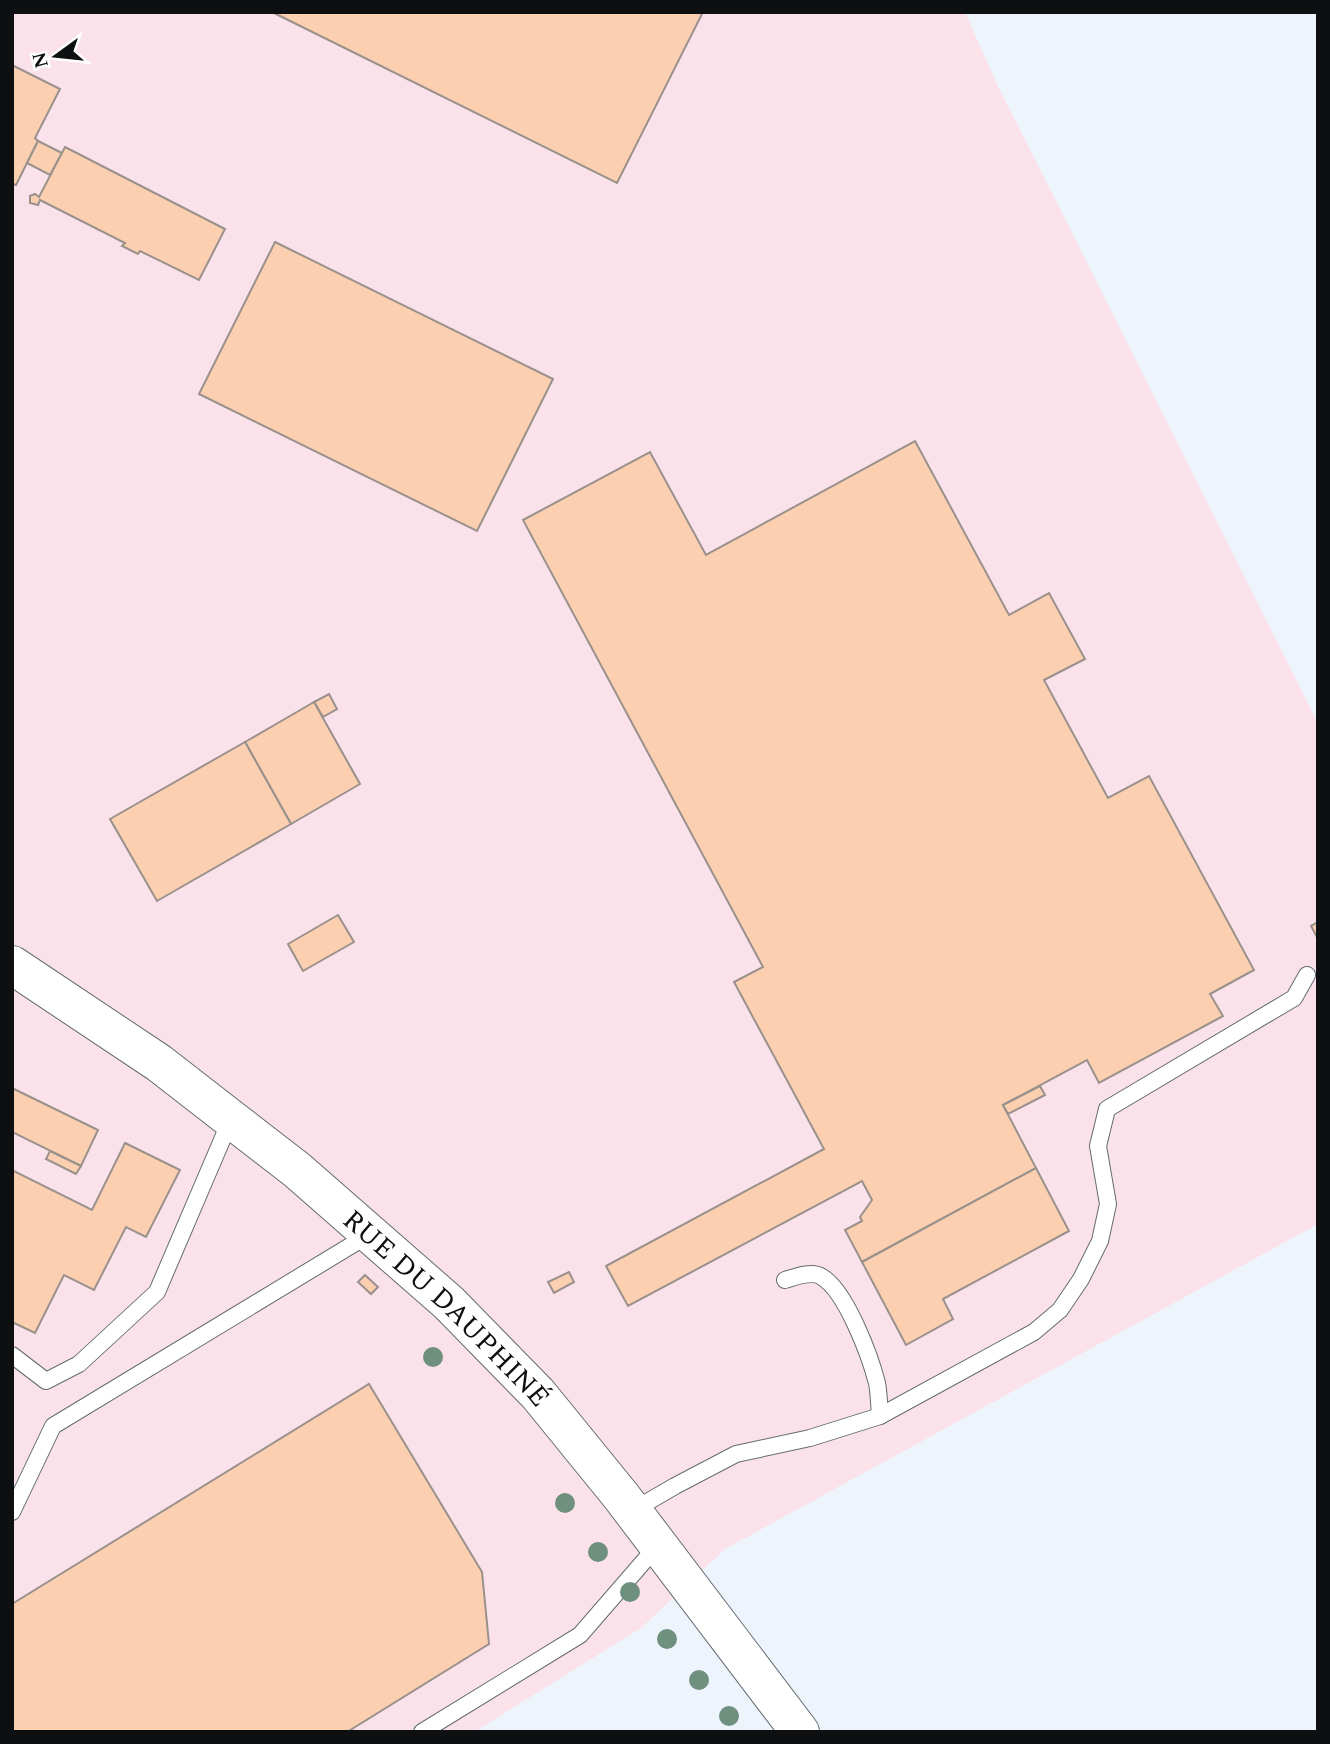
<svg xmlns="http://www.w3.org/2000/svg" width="1330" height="1744" font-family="Spectral,serif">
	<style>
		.industrial { fill: #fbe2ea }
		.building { fill: #fbcfb0; stroke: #99918c; stroke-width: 2 }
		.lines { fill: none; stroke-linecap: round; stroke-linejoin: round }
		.lane-casing { stroke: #646b71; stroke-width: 18 }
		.secondary-casing { stroke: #646b71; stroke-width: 40 }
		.lane { stroke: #fff; stroke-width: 16 }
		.secondary { stroke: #fff; stroke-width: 38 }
		.tree { fill: #6f8f7f }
		.labels { text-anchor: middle; stroke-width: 5; stroke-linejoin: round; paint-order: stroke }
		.street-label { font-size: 28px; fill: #0d0f11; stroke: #fff }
	</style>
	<rect width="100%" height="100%" fill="#edf4fc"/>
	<path class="industrial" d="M12,12H965L996,82L1318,723V1224L725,1549L641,1628L474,1732H12Z"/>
	<g class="building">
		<path d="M272,12H700L702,14L617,183Z"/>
		<path d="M12,65L60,89L35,138L38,141L16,185L12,184Z"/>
		<path d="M38,141L62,153L50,175L27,163Z"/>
		<path d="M65,147L225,229L199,280L140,251L138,254L122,246L125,243L40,200L38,205L30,203V196L35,194L39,197Z"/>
		<path d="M275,242L553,379L477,531L199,394Z"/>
		<path d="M915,441L1009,615L1049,593L1085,659L1044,680L1108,798L1149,776L1254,970L1210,994L1223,1016L1099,1083L1087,1060L1003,1105L1036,1168L862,1262L845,1230L862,1221L860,1217L872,1200L862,1181L628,1306L606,1266L824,1149L734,982L763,967L523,520L650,452L706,555Z"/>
		<path d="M329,694L337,709L323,717L314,702Z"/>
		<path d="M314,702L360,784L291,824L245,742Z"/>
		<path d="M245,742L291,824L157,901L110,819Z"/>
		<path d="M338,915L354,942L303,971L288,944Z"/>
		<path d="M1318,922V939L1311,926Z"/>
		<path d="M1040,1086L1045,1095L1008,1114L1003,1105Z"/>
		<path d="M12,1088L98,1130L81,1166L12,1132Z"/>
		<path d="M125,1143L180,1170L146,1237L126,1227L94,1290L64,1275L35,1333L12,1322V1170L92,1210Z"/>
		<path d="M50,1151L81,1166L76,1174L46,1159Z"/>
		<path d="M1036,1168L1069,1231L943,1299L953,1319L906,1345L862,1262Z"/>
		<path d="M569,1272L574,1282L554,1293L548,1282Z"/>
		<path d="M365,1275L378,1287L371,1294L358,1282Z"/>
		<path d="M369,1384L482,1572L489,1644L347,1732H12V1604Z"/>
	</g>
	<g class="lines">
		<defs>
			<g id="lane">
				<path d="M785,1280C795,1277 812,1270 822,1277C846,1291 870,1356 877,1383C879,1393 879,1405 880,1416"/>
				<path d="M12,1355L46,1381L79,1364L157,1292L231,1119"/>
				<path d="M632,1511L675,1486L736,1454L810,1438L880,1416L1034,1332L1060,1310L1081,1279L1100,1241L1108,1204L1098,1146L1107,1109L1294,998L1307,975"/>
				<path d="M12,1512L53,1426L370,1234"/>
				<path d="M422,1732L580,1635L658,1545"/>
			</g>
			<g id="secondary">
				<path id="s1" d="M12,965L159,1063L231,1119L297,1170L449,1303L538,1394L621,1496L800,1732"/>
			</g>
		</defs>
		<use href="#lane" class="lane-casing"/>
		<use href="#secondary" class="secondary-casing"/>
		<use href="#lane" class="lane"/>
		<use href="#secondary" class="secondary"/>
	</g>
	<g class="tree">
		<circle cx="433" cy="1357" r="10"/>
		<circle cx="565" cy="1503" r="10"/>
		<circle cx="598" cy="1552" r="10"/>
		<circle cx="630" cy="1592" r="10"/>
		<circle cx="667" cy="1639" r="10"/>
		<circle cx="699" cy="1680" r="10"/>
		<circle cx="729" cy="1716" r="10"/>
	</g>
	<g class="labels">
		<g class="street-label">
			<text dy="10" stroke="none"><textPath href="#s1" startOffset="555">RUE DU DAUPHINÉ</textPath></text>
		</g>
	</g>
	<rect width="1330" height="1744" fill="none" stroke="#0d0f11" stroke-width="28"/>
	<g transform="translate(56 56) rotate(255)" stroke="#ffffff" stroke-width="5" paint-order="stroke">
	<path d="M0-5L12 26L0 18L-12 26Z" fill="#0d0f11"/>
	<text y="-10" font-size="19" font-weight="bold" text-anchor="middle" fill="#0d0f11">N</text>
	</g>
</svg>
